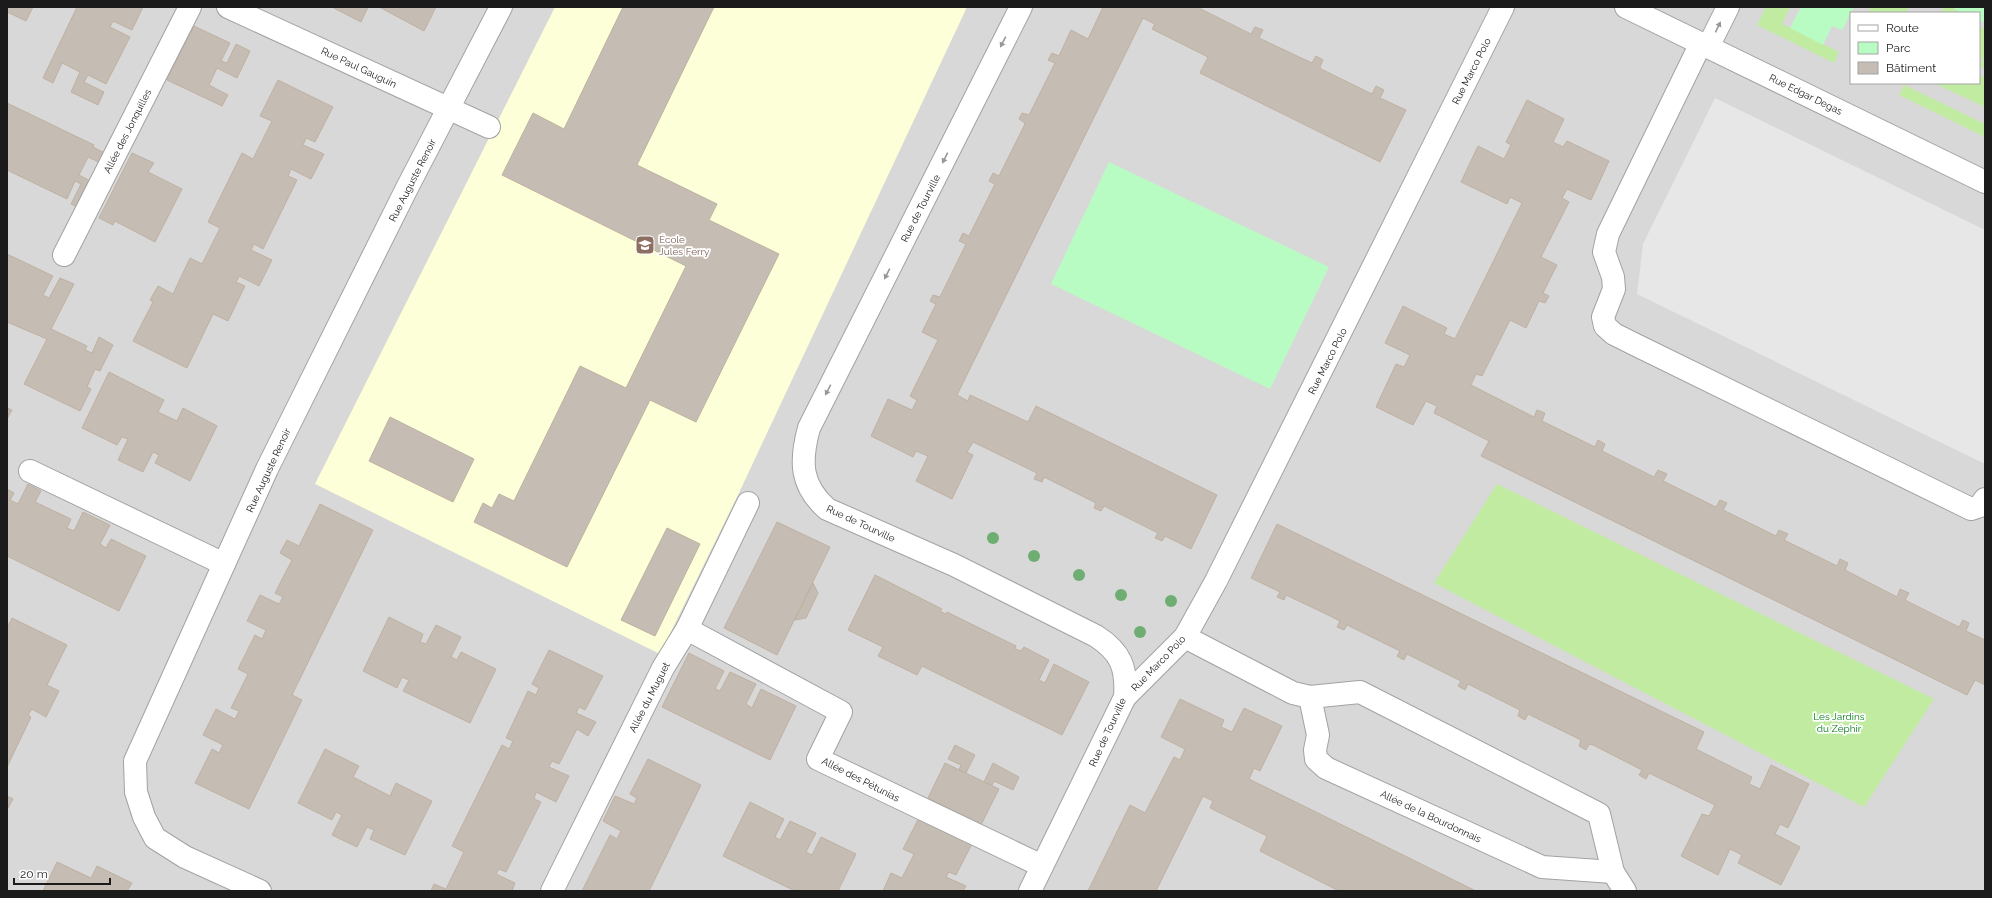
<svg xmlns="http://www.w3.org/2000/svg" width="1992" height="898" font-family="Raleway,sans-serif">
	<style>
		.residential { fill: #d9d8d8; fill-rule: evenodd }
		.education { fill: #fcffd7 }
		.grass { fill: #c0eba1 }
		.park { fill: #b8fcc3 }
		.parking { fill: #e7e7e7 }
		.building { fill: #c5bcb3; stroke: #bfb1a1 }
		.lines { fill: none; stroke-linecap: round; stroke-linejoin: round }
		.minor-casing { stroke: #a2a2a2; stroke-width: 24 }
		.minor { stroke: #fff; stroke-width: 22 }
		.tree { fill: #6eae72 }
		.oneway { fill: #989898 }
		.labels { text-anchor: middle; stroke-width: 3.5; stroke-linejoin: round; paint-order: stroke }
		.street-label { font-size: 10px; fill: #1b1b1b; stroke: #fff }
		.education-label { font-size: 10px; fill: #785e54; stroke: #fff; text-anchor: start }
		.park-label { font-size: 10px; fill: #067c19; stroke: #fff }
	</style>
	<rect width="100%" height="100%" fill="#edeadf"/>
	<path class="residential" d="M7,7H1985V891H7ZM1851,13H1979V83H1851Z"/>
	<path class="education" d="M555,7H967L738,495L660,654L315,484Z"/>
	<g class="grass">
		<path d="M1766,7H1790L1782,24L1839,52L1834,63L1757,25Z"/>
		<path d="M1871,7H1909L1906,13H1868Z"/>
		<path d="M1944,7H1950L1963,13H1941Z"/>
		<path d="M1979,26L1985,29V69L1980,66L1983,59L1979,57Z"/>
		<path d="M1979,75L1985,78V107L1936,84L1979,83Z"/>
		<path d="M1904,85L1985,124V137L1899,95Z"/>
		<path d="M1497,484L1934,699L1864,807L1434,583Z"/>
	</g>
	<g class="park">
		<path d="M1801,7H1854L1842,30L1832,26L1823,45L1790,28Z"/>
		<path d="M1955,7H1985V23L1979,20V13H1963L1954,9Z"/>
		<path d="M1109,162L1329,267L1270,389L1051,284Z"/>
	</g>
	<path class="parking" d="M1715,98L1985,230V464L1637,294L1643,244Z"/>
	<g class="building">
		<path d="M7,7H33L26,21L7,12Z"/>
		<path d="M77,7H143L132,30L113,21L110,27L130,37L106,84L88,75L84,82L104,92L98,105L71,92L80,72L62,63L53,83L43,78Z"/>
		<path d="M332,7H368L361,22Z"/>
		<path d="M382,7H436L424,31L381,8Z"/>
		<path d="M623,7H714L637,165L717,204L709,220L779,254L696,422L650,400L567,567L474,522L483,503L492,508L499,494L514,501L580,366L626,388L686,266L502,175L533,113L564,129Z"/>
		<path d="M1103,7H1197L1251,34L1255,27L1263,30L1259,38L1312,63L1316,56L1323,60L1320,67L1321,69L1372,94L1376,86L1384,90L1380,98L1406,110L1380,162L1200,73L1208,57L1152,29L1155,24L1143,18L957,395L968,401L970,395L1028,422L1036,406L1217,495L1191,549L1165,536L1162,541L1155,538L1158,533L1104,506L1101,511L1094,508L1096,503L1044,477L1042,482L1034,479L1037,473L973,442L967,452L973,455L952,499L916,481L928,456L916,451L913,457L871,436L888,399L912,410L917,400L910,396L938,340L922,332L936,304L930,301L933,295L940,297L966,244L959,241L963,233L969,236L995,184L989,181L993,173L999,176L1024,126L1025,123L1019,119L1022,113L1029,115L1055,63L1048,60L1052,53L1059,56L1071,30L1088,39Z"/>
		<path d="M194,26L230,43L221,61L227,63L236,44L250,51L237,78L217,68L209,85L228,95L222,106L167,80Z"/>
		<path d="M278,80L333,107L315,142L306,138L303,145L324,154L311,179L291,169L288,176L297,180L263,249L254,244L251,250L272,260L259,286L239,276L236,282L245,286L228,321L213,314L187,368L133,341L153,302L150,300L158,286L173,294L190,258L202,264L220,228L208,222L242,153L253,159L272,121L260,116Z"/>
		<path d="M1527,100L1564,119L1553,142L1563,147L1567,141L1609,161L1591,200L1567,189L1562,198L1569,202L1541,257L1557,265L1543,293L1549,296L1545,303L1539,301L1526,328L1510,320L1482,376L1476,374L1471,385L1534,417L1537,410L1545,413L1542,421L1595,447L1598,440L1605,444L1602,451L1654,477L1658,470L1667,474L1663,481L1716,507L1720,500L1727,503L1723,510L1776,536L1779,530L1788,534L1784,540L1837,566L1840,559L1848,563L1845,570L1895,596L1897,597L1900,589L1909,593L1905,600L1959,627L1963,620L1969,623L1966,631L1985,640V685L1975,680L1967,695L1481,456L1489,441L1434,413L1437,406L1426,401L1413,425L1376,407L1396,364L1404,367L1410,355L1385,343L1403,306L1447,328L1444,334L1455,339L1522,203L1510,197L1507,204L1461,182L1478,146L1504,159L1511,145L1506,142Z"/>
		<path d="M7,103L94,145L93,147L112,157L107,166L88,157L79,175L98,185L85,211L71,204L81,184L75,181L67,199L7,170Z"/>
		<path d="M132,153L154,163L148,172L182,189L155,242L115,221L113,225L99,218Z"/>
		<path d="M7,254L53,276L43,295L49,298L60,278L74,284L51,329L87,346L85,350L92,353L99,337L113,345L100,371L95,369L87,387L91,389L80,411L24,384L47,339L7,322Z"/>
		<path d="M109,372L164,400L158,412L177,421L183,408L217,426L190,481L155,463L159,455L153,452L143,472L118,460L128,439L122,437L117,445L82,428Z"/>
		<path d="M7,408L12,410L7,419Z"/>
		<path d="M390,417L474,459L453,502L369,461Z"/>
		<path d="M28,484L41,491L35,502L71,519L67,528L74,531L83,512L110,525L100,544L106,548L111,539L146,556L119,611L7,556V489L14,493L10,500L18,504Z"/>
		<path d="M320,504L373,530L292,695L302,700L249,809L195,783L212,749L219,753L223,745L203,735L216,709L235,719L239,711L231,708L248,674L238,669L255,635L262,639L266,630L247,621L260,595L279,604L283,597L275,593L292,560L280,553L287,540L299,546Z"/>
		<path d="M777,522L830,547L777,655L724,628Z"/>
		<path d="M1277,524L1704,732L1696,749L1752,777L1749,784L1760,789L1771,765L1809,784L1788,828L1780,824L1775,834L1800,847L1781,885L1740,864L1738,863L1742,855L1730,849L1718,875L1681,856L1702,814L1709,816L1715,805L1649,773L1646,779L1639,775L1642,770L1593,745L1589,744L1586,750L1579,746L1581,740L1528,714L1525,720L1518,716L1520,710L1468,684L1465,690L1458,686L1461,681L1407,654L1404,660L1397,656L1400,651L1347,625L1344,630L1337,627L1340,621L1326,614L1286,595L1284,600L1277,597L1280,592L1251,578Z"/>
		<path d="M667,528L700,544L655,636L621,620Z"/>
		<path d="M875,575L942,609L940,611L946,614L947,612L1016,646L1015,649L1021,651L1024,647L1049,660L1039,680L1045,683L1054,664L1089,682L1062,735L922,666L917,675L878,656L883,647L848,630Z"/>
		<path d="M813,583L818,593L806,618L795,620Z"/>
		<path d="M389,617L423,634L420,642L426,644L436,625L461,637L451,657L457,660L461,652L496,669L470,723L403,691L409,680L402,677L397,688L363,671Z"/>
		<path d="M12,618L67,645L47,685L59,691L46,717L32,709L28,715L31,717L7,767V628Z"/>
		<path d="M549,650L603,676L585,710L579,707L576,713L596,722L588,736L577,729L559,764L552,761L549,767L569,776L556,802L536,792L534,799L541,802L506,872L499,869L496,874L515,883L512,891H431L434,884L446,889L464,852L452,846L502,745L509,749L513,741L506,738L528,691L536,695L539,688L532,684Z"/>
		<path d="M689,653L724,671L715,689L720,691L730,672L756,684L746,704L752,708L761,689L796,706L770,760L662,707Z"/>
		<path d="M1180,699L1224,720L1221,727L1232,732L1244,708L1282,726L1260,771L1254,768L1249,779L1476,891H1339L1260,851L1267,836L1210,808L1213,801L1203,796L1156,891H1088L1130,805L1145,813L1174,757L1180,760L1185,749L1161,737Z"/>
		<path d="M955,745L975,755L966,773L959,770L961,765L948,759Z"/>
		<path d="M325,749L359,766L353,777L390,796L396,783L432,801L405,855L370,839L374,830L367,827L357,847L332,835L342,815L336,812L332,820L298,803Z"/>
		<path d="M648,759L701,785L649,891H582L610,835L617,839L621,831L603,821L615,796L634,804L637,798L630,794Z"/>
		<path d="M945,763L999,789L981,825L928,798Z"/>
		<path d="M993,763L1019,777L1013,790L994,781L992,785L984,782Z"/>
		<path d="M7,796L13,799L7,810Z"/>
		<path d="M750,802L784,819L775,837L780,840L790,821L816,833L806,852L812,855L821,837L856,854L838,891H795L723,856Z"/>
		<path d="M921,814L974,840L956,875L949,872L946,877L966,886L963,891H883L891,873L902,878L914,854L903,849Z"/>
		<path d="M57,862L91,878L97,866L132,883L127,891H43Z"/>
	</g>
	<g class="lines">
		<defs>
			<g id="minor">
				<path d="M228,7L489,127"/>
				<path d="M1021,7L809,428C800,461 800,485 827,509L954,565L1096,636C1121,652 1127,668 1125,697L1030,891"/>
				<path d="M1626,7L1985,182"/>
				<path d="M1701,43L1608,234L1604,252L1613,277L1614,289L1603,317L1605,326L1614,334L1636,345L1971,509L1980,506L1985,499"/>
				<path d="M1708,47L1728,7"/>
				<path d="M64,255L190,7"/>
				<path d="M30,471L224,564"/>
				<path d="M687,629L841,712L818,759L1042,866"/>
				<path d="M1185,637L1293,693L1310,697L1360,692L1599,814L1613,872L1625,891"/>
				<path d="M1125,697L1185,637L1216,581L1503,7"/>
				<path d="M1310,697L1318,735L1315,750L1316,759L1326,768L1542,867L1613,872"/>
				<path d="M260,891L185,857L155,838L144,817L136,792L135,761L267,469L407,188L501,7"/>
				<path d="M552,891L663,668L687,629L748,503"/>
			</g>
		</defs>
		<use href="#minor" class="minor-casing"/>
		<use href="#minor" class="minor"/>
	</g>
	<g class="tree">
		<circle cx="993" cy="538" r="6"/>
		<circle cx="1034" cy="556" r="6"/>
		<circle cx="1079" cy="575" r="6"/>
		<circle cx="1121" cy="595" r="6"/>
		<circle cx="1171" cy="601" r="6"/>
		<circle cx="1140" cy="632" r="6"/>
	</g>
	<defs><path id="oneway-solid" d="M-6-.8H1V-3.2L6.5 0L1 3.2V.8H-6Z"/></defs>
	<g class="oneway">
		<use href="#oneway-solid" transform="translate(1718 27) rotate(-64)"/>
		<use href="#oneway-solid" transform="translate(1003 42) rotate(117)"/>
		<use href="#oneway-solid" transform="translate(945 158) rotate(117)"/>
		<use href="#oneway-solid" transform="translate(887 274) rotate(117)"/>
		<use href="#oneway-solid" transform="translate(828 390) rotate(117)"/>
	</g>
	<defs>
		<symbol id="school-square" viewBox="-11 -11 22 22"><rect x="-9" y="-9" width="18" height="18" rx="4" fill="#8d6e63" stroke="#fff"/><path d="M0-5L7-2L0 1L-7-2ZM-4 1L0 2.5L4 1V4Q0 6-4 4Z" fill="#fff"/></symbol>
	</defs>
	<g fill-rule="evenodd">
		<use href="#school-square" x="634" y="234" width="22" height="22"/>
	</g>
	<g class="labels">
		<g class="street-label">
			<text transform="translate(359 67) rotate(25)" y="4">Rue Paul Gauguin</text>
			<text transform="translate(1471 71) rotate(-63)" y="4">Rue Marco Polo</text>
			<text transform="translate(1806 94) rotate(26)" y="4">Rue Edgar Degas</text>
			<text transform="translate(127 131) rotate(-63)" y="4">Allée des Jonquilles</text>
			<text transform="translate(412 180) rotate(-63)" y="4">Rue Auguste Renoir</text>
			<text transform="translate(920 208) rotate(-63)" y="4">Rue de Tourville</text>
			<text transform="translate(1327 361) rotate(-63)" y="4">Rue Marco Polo</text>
			<text transform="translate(268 470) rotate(-65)" y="4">Rue Auguste Renoir</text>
			<text transform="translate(861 523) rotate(25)" y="4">Rue de Tourville</text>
			<text transform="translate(1158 663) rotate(-46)" y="4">Rue Marco Polo</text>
			<text transform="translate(649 697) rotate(-63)" y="4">Allée du Muguet</text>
			<text transform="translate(1107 732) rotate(-65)" y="4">Rue de Tourville</text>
			<text transform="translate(861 779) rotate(27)" y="4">Allée des Pétunias</text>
			<text transform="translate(1431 816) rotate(25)" y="4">Allée de la Bourdonnais</text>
		</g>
		<g class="education-label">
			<text x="659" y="243">École<tspan x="659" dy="12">Jules Ferry</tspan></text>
		</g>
		<g class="park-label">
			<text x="1839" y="720">Les Jardins<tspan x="1839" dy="12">du Zéphir</tspan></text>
		</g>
	</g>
	<rect width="1992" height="898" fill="none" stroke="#1b1b1b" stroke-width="16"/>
	<rect x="1850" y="12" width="130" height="72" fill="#ffffff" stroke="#a4a4a4"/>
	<rect x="1858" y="25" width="20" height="6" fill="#ffffff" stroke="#a4a4a4"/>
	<text x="1886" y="32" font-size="12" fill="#1b1b1b">Route</text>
	<rect x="1858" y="42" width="20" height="12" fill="#b8fcc3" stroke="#a4a4a4"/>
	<text x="1886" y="52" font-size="12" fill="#1b1b1b">Parc</text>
	<rect x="1858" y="62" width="20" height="12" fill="#c5bcb3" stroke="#a4a4a4"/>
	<text x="1886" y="72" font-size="12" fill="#1b1b1b">Bâtiment</text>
	<path d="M14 878v6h96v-6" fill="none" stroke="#1b1b1b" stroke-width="2"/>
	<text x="20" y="878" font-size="12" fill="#1b1b1b" stroke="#ffffff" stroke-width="3" paint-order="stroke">20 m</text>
</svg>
